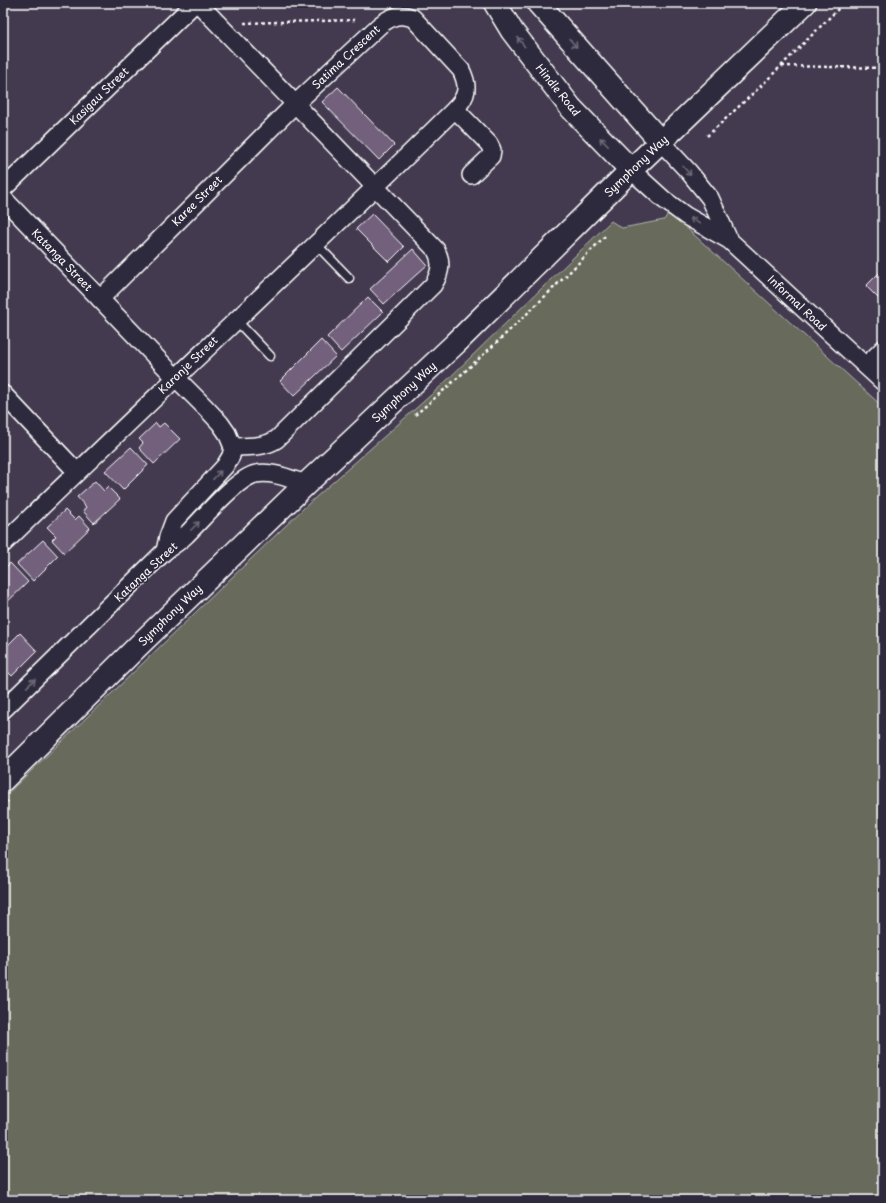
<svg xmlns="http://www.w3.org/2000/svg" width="886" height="1203" font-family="'Playpen Sans',sans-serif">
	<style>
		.green { fill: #676a5b; stroke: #b3b4ad }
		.building { fill: #73617c; stroke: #fff }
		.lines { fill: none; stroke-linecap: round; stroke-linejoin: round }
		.service-casing { stroke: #fff; stroke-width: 11 }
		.minor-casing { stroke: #fff; stroke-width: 20 }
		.secondary-casing { stroke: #fff; stroke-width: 25 }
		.path { stroke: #fff; stroke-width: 2.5; stroke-dasharray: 3 3; stroke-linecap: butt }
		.service { stroke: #2f2a3d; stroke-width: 8 }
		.minor { stroke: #2f2a3d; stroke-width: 17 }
		.secondary { stroke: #2f2a3d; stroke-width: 22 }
		.oneway { stroke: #6d6a77 }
		.labels { text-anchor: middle; stroke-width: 3; stroke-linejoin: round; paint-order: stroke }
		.street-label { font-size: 11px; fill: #fff; stroke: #2f2a3d }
	</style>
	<rect width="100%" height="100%" fill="#433a50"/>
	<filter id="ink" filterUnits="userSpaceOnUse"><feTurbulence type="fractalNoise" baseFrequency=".025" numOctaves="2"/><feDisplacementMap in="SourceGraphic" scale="8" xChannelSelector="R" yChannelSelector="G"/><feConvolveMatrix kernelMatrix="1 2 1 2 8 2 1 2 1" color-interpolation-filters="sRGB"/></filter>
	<g filter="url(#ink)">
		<path class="green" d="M669,212L883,407V1200H3V798L306,506L441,386L611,221L622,228L664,220Z"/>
		<g class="building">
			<path d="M338,87L394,145L379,160L322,102Z"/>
			<path d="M372,214L404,247L389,262L356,229Z"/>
			<path d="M413,249L427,265L384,304L370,289Z"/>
			<path d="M883,269V303L866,286Z"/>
			<path d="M368,297L383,312L341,352L327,337Z"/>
			<path d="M321,340L336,356L294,396L280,381Z"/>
			<path d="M156,423L159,427L164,423L180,439L154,464L139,448L143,443L139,439Z"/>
			<path d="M131,447L148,465L123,490L105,471Z"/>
			<path d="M95,481L104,491L108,487L120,499L94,523L83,511L86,507L77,497Z"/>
			<path d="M65,510L75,520L79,516L90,528L64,553L52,540L56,536L47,527Z"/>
			<path d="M43,540L58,556L33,581L17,564Z"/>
			<path d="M10,563L28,582L3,606V570Z"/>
			<path d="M20,633L37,651L12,676L3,667V650Z"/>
		</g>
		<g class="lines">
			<defs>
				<g id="service">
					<path d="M316,244L349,278"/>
					<path d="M236,320L270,356"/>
				</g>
				<g id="minor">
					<path d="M198,3L436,250C443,263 440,274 433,285L277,439C264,448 248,446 233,447"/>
					<path d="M455,109L489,144L492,150L491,156L471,175"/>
					<path d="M661,142L689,172L710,198L729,240"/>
					<path d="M631,170L663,199L686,216L729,240L883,382"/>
					<path d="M3,189L195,3"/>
					<path d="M3,198L175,377L205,407L220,423L227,433L233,447"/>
					<path d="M866,366L883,349"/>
					<path d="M3,394L77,472"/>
					<path d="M3,544C153,398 306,256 455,109C468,96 469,86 461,70L413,18C400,13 392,16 380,25L295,104L100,299"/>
					<path d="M165,551L168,537L174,521L225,466L231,456L233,447"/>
					<path d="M3,710L165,551C172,546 179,542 185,536C201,521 236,478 256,474C273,471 290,479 306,484"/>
				</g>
				<g id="secondary">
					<path d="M495,3L512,31L571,108L631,170"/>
					<path d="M538,3L661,142"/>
					<path d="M3,780L138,646L306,484L456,343L631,170L805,3"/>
				</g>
			</defs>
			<use href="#service" class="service-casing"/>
			<use href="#minor" class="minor-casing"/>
			<use href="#secondary" class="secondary-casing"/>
			<g class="path">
				<path d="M244,23L355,20"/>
				<path d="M782,66L883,68"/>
				<path d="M707,136L760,87L844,3"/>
				<path d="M415,415C482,358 546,297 607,234"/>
				<path d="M3,806L8,801"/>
			</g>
			<use href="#service" class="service"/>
			<use href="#minor" class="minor"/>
			<use href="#secondary" class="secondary"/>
		</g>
		<defs><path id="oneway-shaft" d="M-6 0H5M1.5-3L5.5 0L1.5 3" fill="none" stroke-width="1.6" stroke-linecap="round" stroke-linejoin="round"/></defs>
		<g class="oneway">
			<use href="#oneway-shaft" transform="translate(521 42) rotate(-128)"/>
			<use href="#oneway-shaft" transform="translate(573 43) rotate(48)"/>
			<use href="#oneway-shaft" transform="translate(604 142) rotate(-134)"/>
			<use href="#oneway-shaft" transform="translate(687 171) rotate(49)"/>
			<use href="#oneway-shaft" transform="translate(695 221) rotate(-148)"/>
			<use href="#oneway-shaft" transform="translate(217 475) rotate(-47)"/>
			<use href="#oneway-shaft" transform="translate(195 526) rotate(-45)"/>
			<use href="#oneway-shaft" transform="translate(31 683) rotate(-44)"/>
		</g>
	</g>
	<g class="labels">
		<g class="street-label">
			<text transform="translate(346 57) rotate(-43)" y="4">Satima Crescent</text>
			<text transform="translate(558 90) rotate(51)" y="4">Hindle Road</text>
			<text transform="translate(99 96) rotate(-44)" y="4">Kasigau Street</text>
			<text transform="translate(636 166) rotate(-44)" y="4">Symphony Way</text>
			<text transform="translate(197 201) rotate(-45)" y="4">Karee Street</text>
			<text transform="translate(62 260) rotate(46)" y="4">Katanga Street</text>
			<text transform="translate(797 303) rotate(43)" y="4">Informal Road</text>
			<text transform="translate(188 365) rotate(-44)" y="4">Karonje Street</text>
			<text transform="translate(404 392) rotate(-43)" y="4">Symphony Way</text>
			<text transform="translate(146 572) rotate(-43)" y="4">Katanga Street</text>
			<text transform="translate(170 615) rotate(-44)" y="4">Symphony Way</text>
		</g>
	</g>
	<rect width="886" height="1203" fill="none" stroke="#2f2a3d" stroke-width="16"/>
	<rect x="8" y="8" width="870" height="1187" fill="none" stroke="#fff" stroke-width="1.5" filter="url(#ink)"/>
</svg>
